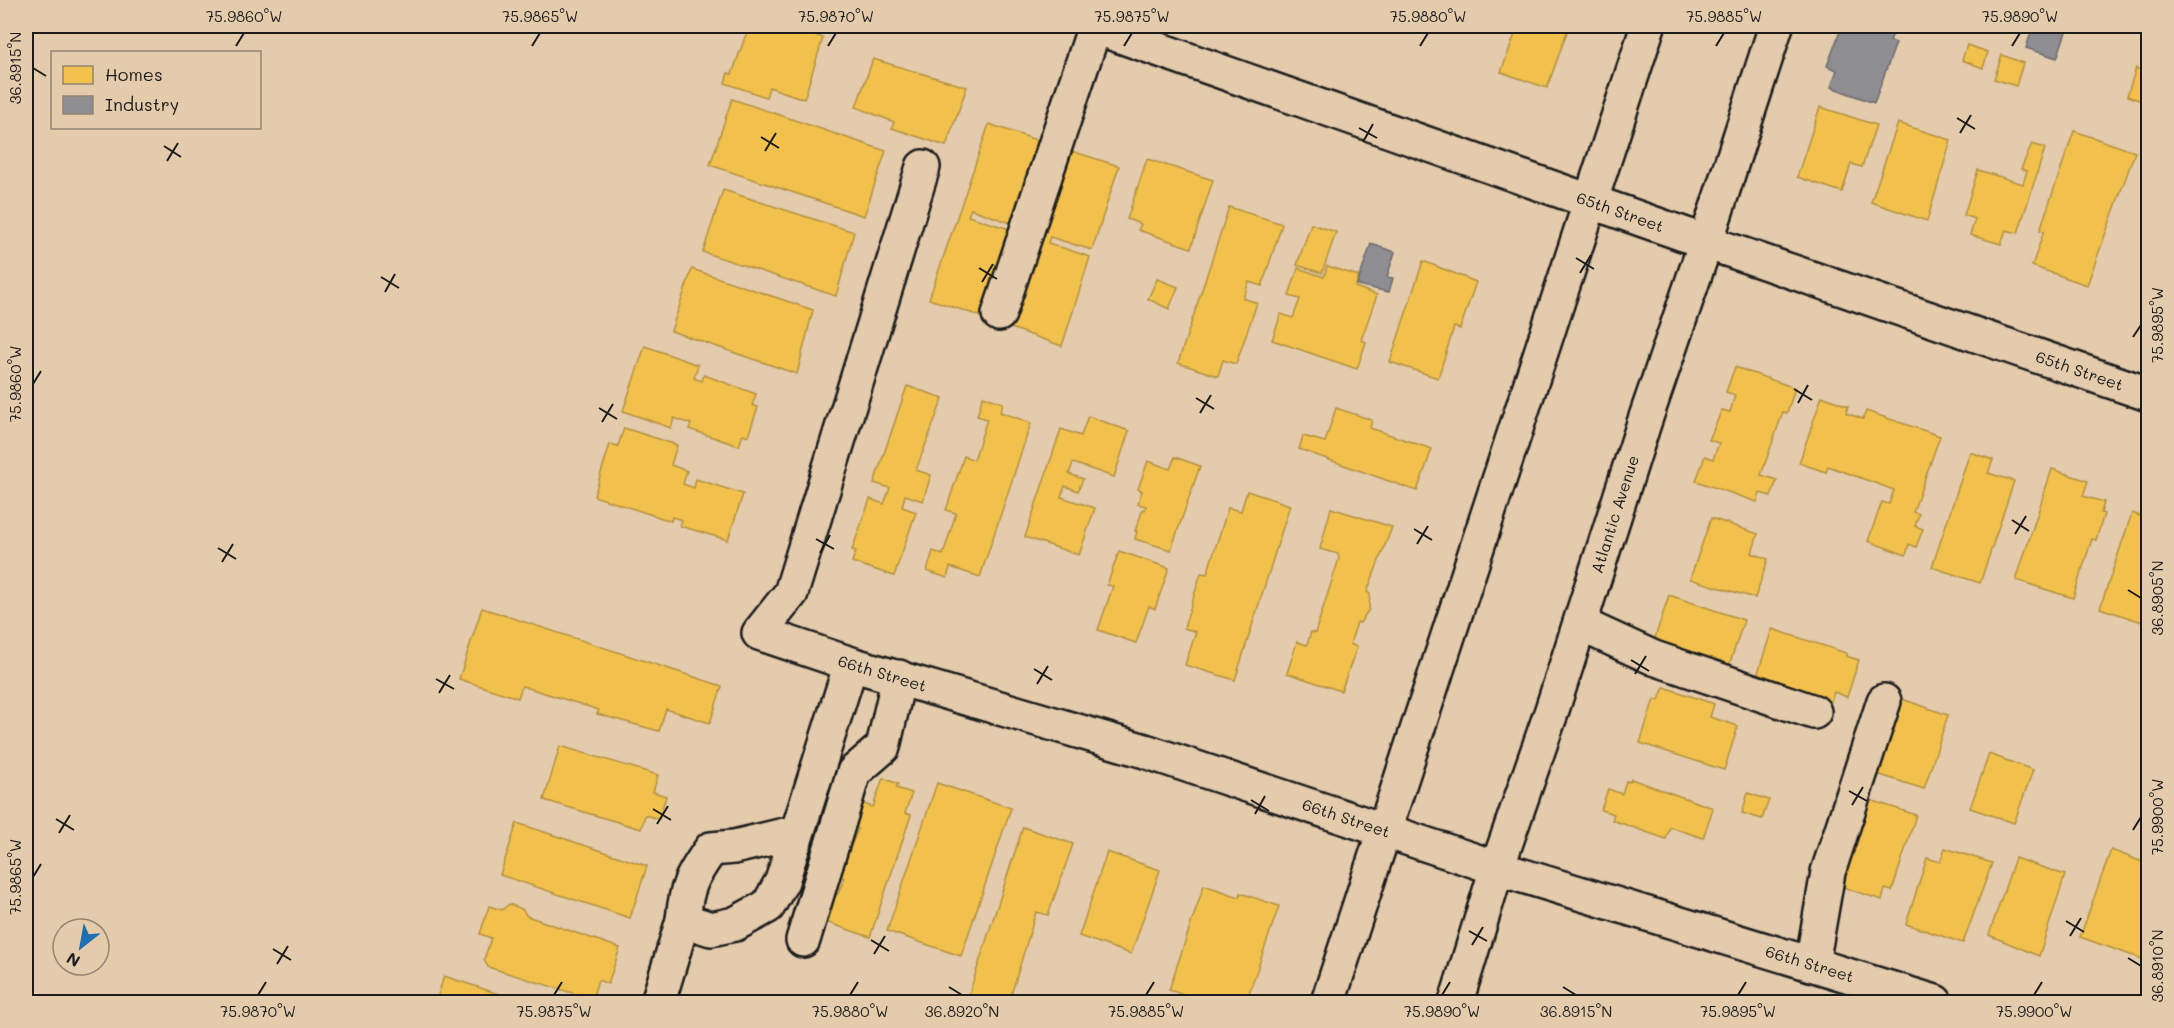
<svg xmlns="http://www.w3.org/2000/svg" width="2174" height="1028" font-family="Mali,sans-serif">
	<style>
		.homes { fill: #f2c14e; stroke: #b2903f; stroke-width: 1.5 }
		.industry { fill: #8d8d92; stroke: #6b6b6f; stroke-width: 1.5 }
		.lines { fill: none; stroke-linecap: round; stroke-linejoin: round }
		.minor-casing { stroke: #1c1c1c; stroke-width: 38 }
		.highway-casing { stroke: #1c1c1c; stroke-width: 38 }
		.minor { stroke: #e3cbac; stroke-width: 33 }
		.highway { stroke: #e3cbac; stroke-width: 33 }
		.ticks { fill: none; stroke: #1c1c1c; stroke-width: 2 }
		.labels { text-anchor: middle; stroke-width: 6; stroke-linejoin: round; paint-order: stroke }
		.street-label { font-size: 16px; fill: #1c1c1c; stroke: #e3cbac }
		.neatline { fill: none; stroke: #1c1c1c; stroke-width: 2 }
		.ticks-label { font-size: 15px; text-anchor: middle; fill: #1c1c1c }
	</style>
	<rect width="100%" height="100%" fill="#e3cbac"/>
	<filter id="ink" filterUnits="userSpaceOnUse"><feTurbulence type="fractalNoise" baseFrequency=".0167" numOctaves="2"/><feDisplacementMap in="SourceGraphic" scale="12" xChannelSelector="R" yChannelSelector="G"/><feConvolveMatrix kernelMatrix="1 2 1 2 8 2 1 2 1" color-interpolation-filters="sRGB"/></filter>
	<g filter="url(#ink)">
		<g class="homes">
			<path d="M749,26H788L823,38L804,99L769,87L766,97L725,83L728,73L732,74Z"/>
			<path d="M1376,26H1400L1397,33Z"/>
			<path d="M1518,26H1569L1547,88L1501,72Z"/>
			<path d="M1967,45L1988,52L1983,68L1962,60Z"/>
			<path d="M2002,55L2023,63L2016,86L1994,79Z"/>
			<path d="M873,59L967,87L946,146L892,128L894,122L856,107Z"/>
			<path d="M2136,68L2148,73V103L2127,96Z"/>
			<path d="M732,99L886,151L864,216L710,165Z"/>
			<path d="M1820,107L1876,125L1862,167L1851,164L1842,192L1797,177Z"/>
			<path d="M1898,123L1951,140L1927,221L1871,202Z"/>
			<path d="M989,124L1042,142L1014,224L971,209L968,216L1009,229L980,316L929,299Z"/>
			<path d="M2074,131L2135,152L2087,285L2032,266L2044,231L2040,230Z"/>
			<path d="M2032,144L2045,148L2018,233L2006,230L2001,244L1970,235L1975,219L1964,215L1978,170L2023,184L2027,171L2021,169Z"/>
			<path d="M1071,151L1119,166L1092,250L1050,237L1048,243L1090,257L1062,346L1011,328L1056,180L1061,182Z"/>
			<path d="M1147,159L1213,180L1191,248L1138,230L1141,224L1127,219Z"/>
			<path d="M723,190L854,232L836,296L703,252Z"/>
			<path d="M1229,207L1282,224L1262,286L1249,282L1243,298L1257,303L1236,364L1223,360L1218,376L1178,363Z"/>
			<path d="M1311,224L1336,232L1322,273L1297,265Z"/>
			<path d="M1423,261L1476,282L1460,329L1454,327L1438,378L1390,362Z"/>
			<path d="M1327,266L1359,276L1355,287L1377,295L1361,340L1366,342L1357,369L1272,340L1281,314L1293,318L1300,299L1289,296L1298,268L1324,277Z"/>
			<path d="M692,269L813,310L797,374L671,331Z"/>
			<path d="M1157,279L1178,287L1169,309L1148,299Z"/>
			<path d="M645,346L698,365L694,378L702,381L704,375L756,394L752,405L758,407L748,436L743,434L739,446L689,429L691,424L674,418L671,428L623,411Z"/>
			<path d="M1735,367L1795,388L1787,413L1783,412L1761,475L1777,480L1771,496L1760,493L1757,502L1696,481L1705,456L1713,459L1719,443L1709,440L1722,410L1730,412L1735,395L1726,392Z"/>
			<path d="M907,386L943,398L916,470L931,475L923,501L905,495L902,507L916,512L894,576L852,562L856,551L852,550L870,499L884,504L890,488L874,483Z"/>
			<path d="M983,396L1003,403L1000,412L1031,423L980,577L950,567L947,578L927,571L933,551L943,555L956,513L946,510L964,456L974,460L987,419L977,416Z"/>
			<path d="M1822,396L1848,406L1846,413L1863,419L1866,411L1940,436L1913,512L1919,514L1915,526L1923,529L1916,547L1909,544L1906,555L1868,541L1882,502L1889,504L1894,490L1828,466L1826,472L1799,463Z"/>
			<path d="M1336,408L1372,420L1370,428L1432,449L1417,491L1299,449L1303,436L1325,442Z"/>
			<path d="M1088,416L1129,431L1114,477L1073,463L1069,474L1083,479L1078,491L1065,486L1061,497L1095,508L1079,555L1025,537L1061,429L1081,436Z"/>
			<path d="M624,428L677,445L671,465L687,471L683,484L694,488L696,479L743,494L728,540L680,526L682,520L672,517L671,521L594,496L610,444L618,446Z"/>
			<path d="M1970,452L1993,460L1988,473L2014,481L1980,583L1932,567Z"/>
			<path d="M1175,457L1200,466L1171,550L1135,539L1137,531H1135L1143,509L1145,510L1146,506L1138,504L1142,491L1138,489L1148,461L1170,469Z"/>
			<path d="M2052,469L2088,481L2083,496L2104,502L2101,513L2104,514L2096,540L2092,539L2073,598L2016,580Z"/>
			<path d="M1247,491L1290,505L1235,680L1185,665L1196,632L1184,628L1201,573L1207,574L1228,508L1241,511Z"/>
			<path d="M1331,508L1392,527L1367,592L1370,594L1369,609L1360,623L1357,622L1350,644L1357,647L1341,691L1287,673L1297,642L1307,645L1311,632L1315,633L1339,559L1338,554L1320,549Z"/>
			<path d="M2132,513L2148,519V624L2100,608Z"/>
			<path d="M1711,518L1758,534L1752,553L1768,559L1755,598L1690,579Z"/>
			<path d="M1119,551L1169,568L1155,609L1149,606L1136,643L1098,630L1113,586L1107,585Z"/>
			<path d="M1669,595L1744,620L1727,672L1652,647Z"/>
			<path d="M482,608L722,686L710,723L666,709L659,731L597,714L599,710L522,686L518,698L459,679Z"/>
			<path d="M1772,629L1846,653V656L1859,660L1847,697L1834,692L1830,704L1756,679Z"/>
			<path d="M1664,687L1714,704L1710,717L1738,726L1724,770L1640,743L1654,699L1659,700Z"/>
			<path d="M1899,698L1948,715L1924,789L1874,773Z"/>
			<path d="M560,746L658,775L653,792L666,796L659,819L645,815L641,829L544,800Z"/>
			<path d="M1989,754L2033,770L2014,823L1970,808Z"/>
			<path d="M883,778L898,784L896,788L912,793L905,813L911,815L870,937L820,920L826,902L838,894L844,878L838,876L858,829L851,820L857,802L873,807Z"/>
			<path d="M1631,779L1713,808L1703,838L1670,827L1666,839L1612,820L1614,814L1601,810L1608,789L1622,794L1626,781L1630,782Z"/>
			<path d="M937,783L1011,808L961,956L887,931Z"/>
			<path d="M1748,793L1769,800L1762,819L1742,813Z"/>
			<path d="M1864,798L1916,815L1892,891L1885,889L1882,900L1840,886Z"/>
			<path d="M517,823L647,866L630,918L500,875Z"/>
			<path d="M1023,827L1073,844L1048,915L1036,912L1009,1002H975L967,1000Z"/>
			<path d="M1945,848L1992,863L1963,943L1906,924L1927,858L1940,862Z"/>
			<path d="M2111,850L2148,864V940L2142,959L2080,937Z"/>
			<path d="M1107,852L1160,870L1131,954L1079,936Z"/>
			<path d="M2015,858L2065,875L2039,956L1989,935Z"/>
			<path d="M1204,885L1239,897L1240,893L1279,906L1246,1002H1205L1169,990Z"/>
			<path d="M509,904L522,909L527,916L620,948L608,984L598,980L592,999L488,967L484,960L491,938L480,934L489,906L502,910Z"/>
			<path d="M444,976L523,1002H436Z"/>
		</g>
		<g class="industry">
			<path d="M1842,26H1849L1862,31L1864,26H1887L1895,28L1890,41L1896,43L1874,103L1831,87L1837,70L1827,66Z"/>
			<path d="M2033,26H2068L2057,58L2026,48Z"/>
			<path d="M1371,244L1395,252L1387,277L1393,278L1389,292L1357,285Z"/>
		</g>
		<g class="lines">
			<defs>
				<g id="minor">
					<path id="s1" d="M1092,26L1706,242L2148,394"/>
					<path id="s2" d="M923,167L791,593L759,633L851,664L1145,751L1497,868L1935,1002"/>
					<path d="M999,314L1095,26"/>
					<path d="M1580,624L1654,658L1814,712"/>
					<path d="M797,832L734,847L711,849C692,876 686,886 683,920L711,929L735,924L768,906L782,881L851,664"/>
					<path d="M803,940L854,772L883,747L899,677"/>
					<path d="M1812,964L1828,872L1884,701"/>
					<path d="M658,1002L683,920"/>
					<path id="s3" d="M1456,1002L1497,868L1551,713L1644,423L1706,242L1776,26"/>
				</g>
				<path id="highway" d="M1328,1002L1648,26"/>
			</defs>
			<use href="#minor" class="minor-casing"/>
			<use href="#highway" class="highway-casing"/>
			<use href="#minor" class="minor"/>
			<use href="#highway" class="highway"/>
		</g>
	</g>
	<path class="ticks" d="M236,46L244,33M532,46L540,33M828,46L836,33M1124,46L1132,33M1420,46L1428,33M1716,46L1724,33M2012,46L2020,33M33,68L46,76M1957,118L1975,129M1359,128L1377,138M1960,133L1971,115M761,137L779,148M1363,142L1373,124M164,146L181,157M765,151L776,133M167,161L178,143M1576,258L1594,269M979,268L997,279M1580,273L1591,255M381,277L399,288M982,282L993,264M385,292L395,274M2133,337L2141,325M33,384L41,371M1794,389L1812,400M1196,398L1214,409M1798,403L1808,385M599,408L617,419M1200,413L1211,395M602,422L613,404M2012,520L2029,531M1414,529L1432,540M2015,534L2026,516M816,539L834,549M1417,544L1428,526M218,548L236,559M820,553L830,535M222,562L233,544M2128,590L2141,598M1631,660L1649,671M1034,669L1052,680M1635,674L1646,656M436,679L454,689M1037,684L1048,666M439,693L450,675M1849,791L1867,801M1251,800L1269,811M1852,805L1863,787M653,809L671,820M1255,814L1265,796M56,819L74,830M657,824L668,806M2133,830L2141,817M59,833L70,815M33,877L41,864M2066,921L2084,932M1469,931L1487,941M2070,936L2081,918M871,940L889,951M1472,945L1483,927M273,949L291,960M874,954L885,936M2128,958L2141,966M277,964L288,946M949,987L962,995M1563,987L1576,995M258,995L266,982M554,995L562,982M850,995L858,982M1146,995L1154,982M1442,995L1450,982M1738,995L1746,982M2034,995L2042,982"/>
	<g class="labels">
		<g class="street-label">
			<text dy="6" stroke="none"><textPath href="#s1" startOffset="560">65th Street</textPath></text>
			<text dy="6" stroke="none"><textPath href="#s1" startOffset="1046">65th Street</textPath></text>
			<text dy="6" stroke="none"><textPath href="#s3" startOffset="513">Atlantic Avenue</textPath></text>
			<text dy="6" stroke="none"><textPath href="#s2" startOffset="627">66th Street</textPath></text>
			<text dy="6" stroke="none"><textPath href="#s2" startOffset="1113">66th Street</textPath></text>
			<text dy="6" stroke="none"><textPath href="#s2" startOffset="1599">66th Street</textPath></text>
		</g>
	</g>
	<rect width="2174" height="1028" fill="none" stroke="#e3cbac" stroke-width="66"/>
	<rect x="51" y="51" width="210" height="78" fill="#e3cbac" stroke="#938572" stroke-width="1.5"/>
	<rect x="63" y="66" width="30" height="18" fill="#f2c14e" stroke="#938572" stroke-width="1.5"/>
	<text x="105" y="81" font-size="18" fill="#1c1c1c">Homes</text>
	<rect x="63" y="96" width="30" height="18" fill="#8d8d92" stroke="#938572" stroke-width="1.5"/>
	<text x="105" y="111" font-size="18" fill="#1c1c1c">Industry</text>
	<g transform="translate(81 947) rotate(211)"><circle r="28" fill="#e3cbac" stroke="#938572" stroke-width="1.5"/>
	<path d="M0-4.5L10 22L0 15L-10 22Z" fill="#1f6fb2"/>
	<text y="-9" font-size="16" font-weight="bold" text-anchor="middle" fill="#1c1c1c">N</text>
	</g>
	<rect x="33" y="33" width="2108" height="962" class="neatline"/>
	<g class="ticks-label">
		<text x="244" y="22">75.9860°W</text>
		<text x="540" y="22">75.9865°W</text>
		<text x="836" y="22">75.9870°W</text>
		<text x="1132" y="22">75.9875°W</text>
		<text x="1428" y="22">75.9880°W</text>
		<text x="1724" y="22">75.9885°W</text>
		<text x="2020" y="22">75.9890°W</text>
		<text transform="translate(16 68) rotate(-90)" y="5">36.8915°N</text>
		<text transform="translate(2158 325) rotate(-90)" y="5">75.9895°W</text>
		<text transform="translate(16 384) rotate(-90)" y="5">75.9860°W</text>
		<text transform="translate(2158 598) rotate(-90)" y="5">36.8905°N</text>
		<text transform="translate(2158 817) rotate(-90)" y="5">75.9900°W</text>
		<text transform="translate(16 877) rotate(-90)" y="5">75.9865°W</text>
		<text transform="translate(2158 966) rotate(-90)" y="5">36.8910°N</text>
		<text x="258" y="1017">75.9870°W</text>
		<text x="554" y="1017">75.9875°W</text>
		<text x="850" y="1017">75.9880°W</text>
		<text x="962" y="1017">36.8920°N</text>
		<text x="1146" y="1017">75.9885°W</text>
		<text x="1442" y="1017">75.9890°W</text>
		<text x="1576" y="1017">36.8915°N</text>
		<text x="1738" y="1017">75.9895°W</text>
		<text x="2034" y="1017">75.9900°W</text>
	</g>
</svg>
